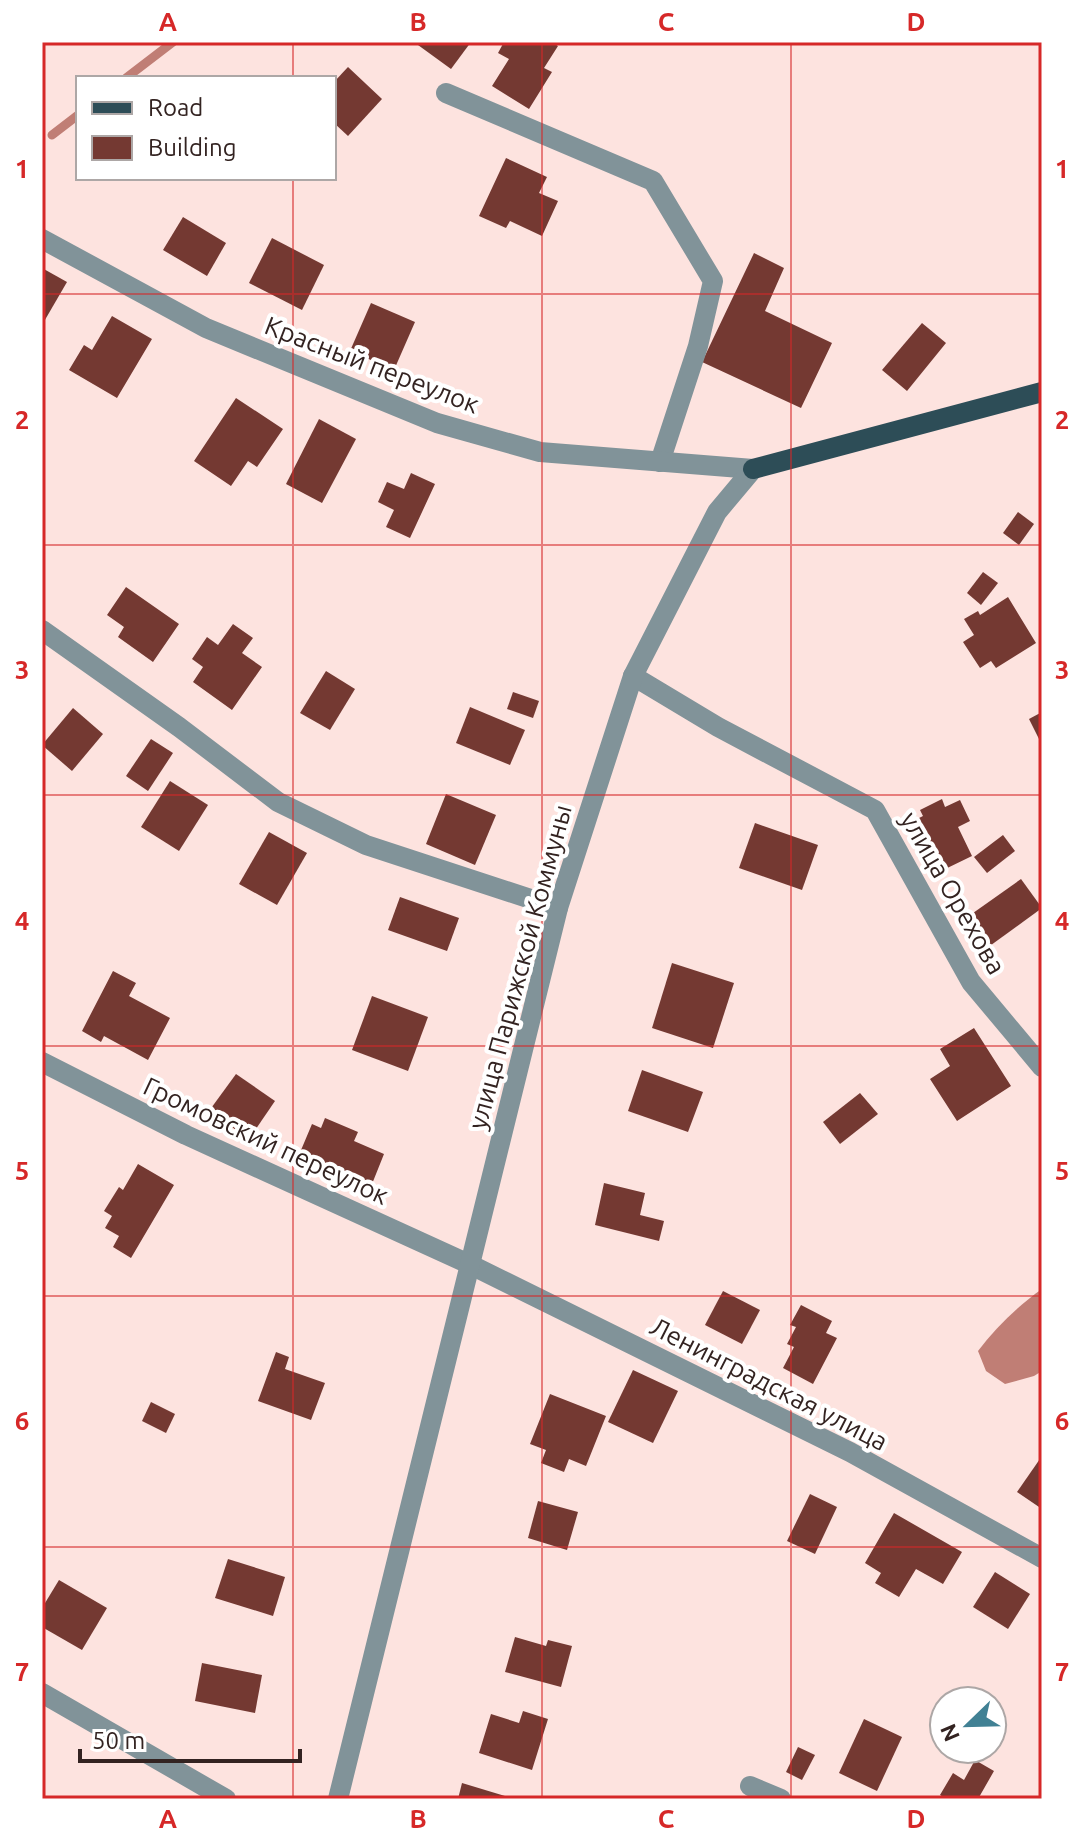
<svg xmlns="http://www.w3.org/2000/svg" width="1084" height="1841" font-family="Ubuntu,sans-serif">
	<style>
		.water { fill: #c07e75 }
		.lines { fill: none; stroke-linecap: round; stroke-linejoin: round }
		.stream { stroke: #c07e75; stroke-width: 9 }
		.building { fill: #743932 }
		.minor { stroke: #819399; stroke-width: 20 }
		.major { stroke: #2d4d57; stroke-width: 20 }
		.grid { fill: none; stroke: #d62828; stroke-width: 2; stroke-opacity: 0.55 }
		.labels { text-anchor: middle; stroke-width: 8; stroke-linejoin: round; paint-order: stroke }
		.street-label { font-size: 26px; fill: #332321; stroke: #fff }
		.neatline { fill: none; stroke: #d62828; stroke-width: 3 }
		.grid-label { font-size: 26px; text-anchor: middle; font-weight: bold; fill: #d62828 }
	</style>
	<rect width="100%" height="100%" fill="#fde3df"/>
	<path class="water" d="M1042,1289V1371L1034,1376L1005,1384L986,1371L978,1351C996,1327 1018,1306 1042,1289Z"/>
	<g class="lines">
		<g class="stream">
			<path d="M126,78L173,42"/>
			<path d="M52,135L78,115"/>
		</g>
	</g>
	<g class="building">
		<path d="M420,42H471L451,69L418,45Z"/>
		<path d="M504,42H552L558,46L544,68L552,72L529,109L492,86L509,59L498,53Z"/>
		<path d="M348,67L382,99L348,136L334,123V82Z"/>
		<path d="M506,158L547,177L539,193L558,201L542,236L510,221L506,228L479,216Z"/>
		<path d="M183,217L226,243L207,276L163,250Z"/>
		<path d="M272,238L324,265L302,310L249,283Z"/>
		<path d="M754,253L784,268L765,311L832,343L801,408L702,362Z"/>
		<path d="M42,268L67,282L42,325Z"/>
		<path d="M371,303L415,322L394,370L350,351Z"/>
		<path d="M112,316L152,339L117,398L69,370L84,345L92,350Z"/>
		<path d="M922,323L946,343L907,391L882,370Z"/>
		<path d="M236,398L283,429L257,467L248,461L231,486L194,461Z"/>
		<path d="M319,419L356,439L322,503L286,484Z"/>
		<path d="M411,473L435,484L410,538L386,527L394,510L378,502L387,482L404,489Z"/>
		<path d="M1018,512L1034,524L1019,545L1003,533Z"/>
		<path d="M983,572L998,583L981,605L967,593Z"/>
		<path d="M126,587L179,624L153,662L118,637L124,627L107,615Z"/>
		<path d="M1008,597L1036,643L996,668L991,661L980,668L963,642L974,635L964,619L978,611L980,615Z"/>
		<path d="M233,624L253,638L242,653L262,667L232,710L193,682L203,667L192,659L207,637L218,645Z"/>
		<path d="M326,671L355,689L330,730L300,713Z"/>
		<path d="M513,692L539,701L533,718L507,709Z"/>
		<path d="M470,707L525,730L510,765L456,743Z"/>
		<path d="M73,708L103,734L72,771L42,745Z"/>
		<path d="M1042,712V745L1029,719Z"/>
		<path d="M151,739L173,753L148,791L126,776Z"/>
		<path d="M170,781L208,805L179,851L141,827Z"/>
		<path d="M446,794L496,815L475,865L426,844Z"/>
		<path d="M942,799L945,807L960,800L970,821L958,827L972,856L937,873L911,822L923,816L920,810Z"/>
		<path d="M755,823L818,845L802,890L739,868Z"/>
		<path d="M269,832L307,853L277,905L239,884Z"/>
		<path d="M1003,835L1015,851L987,873L974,857Z"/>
		<path d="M1021,879L1042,908L987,948L966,918Z"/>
		<path d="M400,897L459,918L447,951L388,930Z"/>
		<path d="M672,963L734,983L713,1048L652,1028Z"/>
		<path d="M113,971L136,983L129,996L170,1018L148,1060L104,1036L101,1042L82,1031Z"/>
		<path d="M372,996L428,1017L408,1071L352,1050Z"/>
		<path d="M974,1028L1011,1086L957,1121L930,1079L950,1066L940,1049Z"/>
		<path d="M642,1070L703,1092L688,1132L628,1111Z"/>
		<path d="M236,1074L275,1101L249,1139L209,1111Z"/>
		<path d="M860,1093L878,1114L840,1144L823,1122Z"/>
		<path d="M325,1118L358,1132L354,1141L384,1154L372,1184L318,1162L315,1170L296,1162L312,1124L321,1128Z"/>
		<path d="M138,1164L174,1185L131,1258L113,1247L119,1236L105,1228L112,1216L104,1211L119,1187L123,1190Z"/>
		<path d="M604,1183L645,1193L640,1215L664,1221L659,1241L595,1225Z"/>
		<path d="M723,1291L760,1310L742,1344L705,1325Z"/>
		<path d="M801,1305L832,1321L826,1333L837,1338L813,1384L783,1368L794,1347L787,1344L796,1327L790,1325Z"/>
		<path d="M276,1352L289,1357L285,1369L325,1383L311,1420L258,1401Z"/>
		<path d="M633,1370L678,1391L653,1443L608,1422Z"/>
		<path d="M550,1394L606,1416L586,1466L569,1459L564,1472L541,1463L546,1450L530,1444Z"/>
		<path d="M151,1402L175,1414L166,1433L142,1421Z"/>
		<path d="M1042,1456V1509L1017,1492Z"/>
		<path d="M810,1494L837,1507L815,1554L787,1541Z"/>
		<path d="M538,1501L578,1512L567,1550L528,1538Z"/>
		<path d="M894,1513L962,1552L943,1584L916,1569L899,1597L875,1583L881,1573L865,1563Z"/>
		<path d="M228,1559L285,1577L273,1616L215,1598Z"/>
		<path d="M995,1572L1030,1594L1008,1629L973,1607Z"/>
		<path d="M59,1580L107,1608L82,1650L42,1627V1608Z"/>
		<path d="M515,1637L546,1646L548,1640L572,1646L561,1687L505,1672Z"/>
		<path d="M202,1663L262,1675L255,1713L195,1701Z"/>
		<path d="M523,1711L548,1719L532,1770L479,1753L491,1714L519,1723Z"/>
		<path d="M864,1719L902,1737L877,1791L839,1773Z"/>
		<path d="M798,1747L815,1755L802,1780L786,1772Z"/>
		<path d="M975,1760L994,1771L978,1799H946L940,1795L953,1773L964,1780Z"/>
		<path d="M462,1783L505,1796L504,1799H458Z"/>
	</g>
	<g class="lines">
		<g class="minor">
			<path d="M446,93L653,181L713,281L698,346L660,462"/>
			<path d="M42,239L206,328L437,423L540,452L753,469"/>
			<path d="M42,630L179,727L278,802L366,845L558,908"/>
			<path d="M633,676L718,727L875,810L971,982L1042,1067"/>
			<path d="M42,1062L186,1135L469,1264L850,1452L1042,1558"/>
			<path d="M42,1693L226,1799"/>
			<path d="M750,1786L781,1799"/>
			<path d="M338,1799L558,908L633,676L717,512L753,469"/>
		</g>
		<path class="major" d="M753,469L1042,392"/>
	</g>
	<path class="grid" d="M293,42V78M542,42V1799M791,42V1799M293,178V1799M42,294H1042M42,545H1042M42,795H1042M42,1046H1042M42,1296H1042M42,1547H1042"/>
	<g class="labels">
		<g class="street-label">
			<text transform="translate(372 365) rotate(21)" y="9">Красный переулок</text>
			<text transform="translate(953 893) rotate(60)" y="9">улица Орехова</text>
			<text transform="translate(520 967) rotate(-75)" y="9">улица Парижской Коммуны</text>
			<text transform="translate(266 1141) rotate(25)" y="9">Громовский переулок</text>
			<text transform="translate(769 1384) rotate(27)" y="9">Ленинградская улица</text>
		</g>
	</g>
	<rect width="1084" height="1841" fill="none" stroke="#ffffff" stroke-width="88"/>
	<rect x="76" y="76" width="260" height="104" fill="#ffffff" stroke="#ada7a6" stroke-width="2"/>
	<rect x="92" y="102" width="40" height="12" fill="#2d4d57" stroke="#ada7a6" stroke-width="2"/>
	<text x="148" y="116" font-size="24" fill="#332321">Road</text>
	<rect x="92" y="136" width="40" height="24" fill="#743932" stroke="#ada7a6" stroke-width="2"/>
	<text x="148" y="156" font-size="24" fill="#332321">Building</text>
	<g transform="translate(968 1725) rotate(247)"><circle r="38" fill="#ffffff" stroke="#ada7a6" stroke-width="2"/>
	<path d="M0-6L14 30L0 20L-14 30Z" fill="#418194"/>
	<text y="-12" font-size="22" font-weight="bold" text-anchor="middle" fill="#332321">N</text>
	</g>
	<path d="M80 1749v12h220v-12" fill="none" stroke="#332321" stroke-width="4"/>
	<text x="92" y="1749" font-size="24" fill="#332321" stroke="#ffffff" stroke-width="6" paint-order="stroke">50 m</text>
	<rect x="44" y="44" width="996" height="1753" class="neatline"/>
	<g class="grid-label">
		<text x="168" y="31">A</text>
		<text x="418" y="31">B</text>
		<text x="666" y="31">C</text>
		<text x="916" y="31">D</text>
		<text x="22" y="178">1</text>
		<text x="1062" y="178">1</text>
		<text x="22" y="429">2</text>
		<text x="1062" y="429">2</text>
		<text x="22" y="679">3</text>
		<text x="1062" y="679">3</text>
		<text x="22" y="930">4</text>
		<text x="1062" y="930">4</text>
		<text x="22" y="1180">5</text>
		<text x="1062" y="1180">5</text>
		<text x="22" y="1430">6</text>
		<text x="1062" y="1430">6</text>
		<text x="22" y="1681">7</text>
		<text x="1062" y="1681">7</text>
		<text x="168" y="1828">A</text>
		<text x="418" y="1828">B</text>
		<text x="666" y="1828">C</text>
		<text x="916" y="1828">D</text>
	</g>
</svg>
